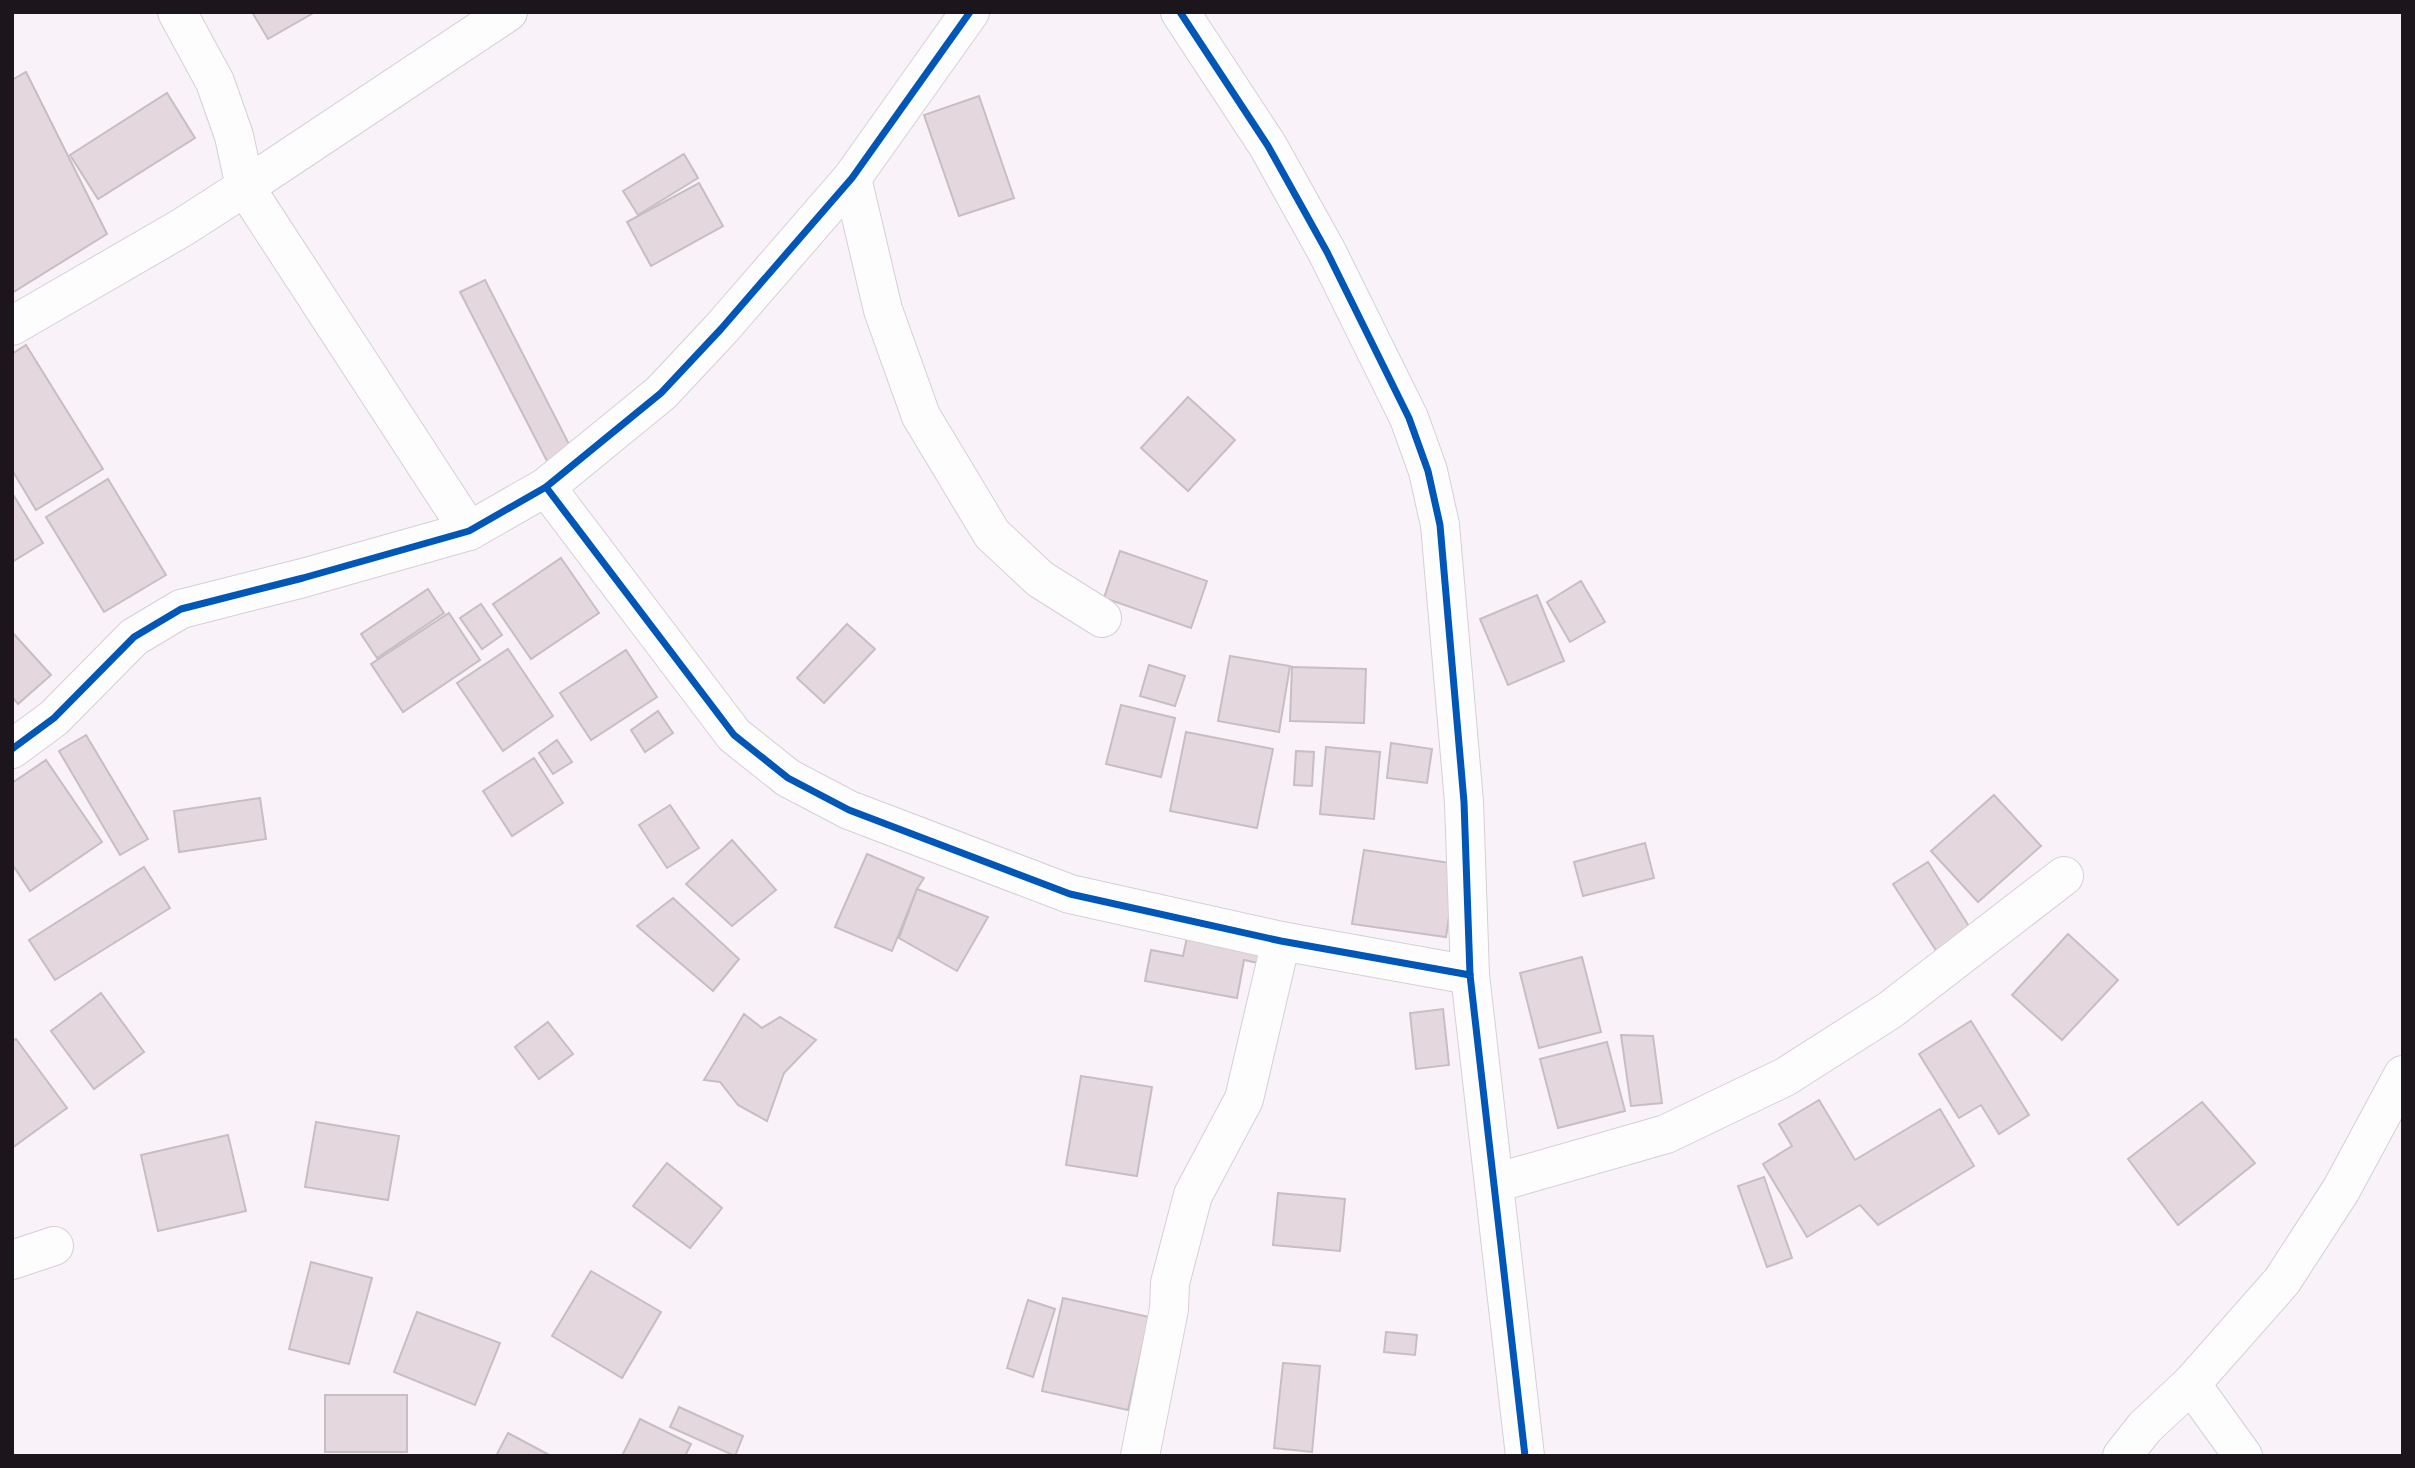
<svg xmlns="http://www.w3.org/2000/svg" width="2415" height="1468" font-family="Cabin,sans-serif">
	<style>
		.building { fill: #e4d8de; stroke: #c7bec3; stroke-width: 2 }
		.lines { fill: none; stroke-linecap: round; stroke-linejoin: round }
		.street-casing { stroke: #d6cfd5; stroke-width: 40 }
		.street { stroke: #fefdfe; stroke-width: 38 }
		.cycleway-casing { stroke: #fff; stroke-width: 11 }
		.cycleway { stroke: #0057b8; stroke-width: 7 }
	</style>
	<rect width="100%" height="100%" fill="#faf2f9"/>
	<g class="building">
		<path d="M252,12H315L268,39Z"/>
		<path d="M26,72L107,234L12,293V80Z"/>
		<path d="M167,93L195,138L98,199L70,155Z"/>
		<path d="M979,96L1014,198L959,216L924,115Z"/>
		<path d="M684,154L698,178L638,215L623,191Z"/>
		<path d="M699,183L723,226L651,266L627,222Z"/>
		<path d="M485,280L572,450L548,463L460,292Z"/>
		<path d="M26,345L103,469L36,510L12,470V354Z"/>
		<path d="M1188,397L1235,440L1188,491L1141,448Z"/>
		<path d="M108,479L166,575L104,612L46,517Z"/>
		<path d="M12,493L43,543L12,562Z"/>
		<path d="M1120,551L1207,581L1191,628L1104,598Z"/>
		<path d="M561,558L599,613L531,659L493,604Z"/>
		<path d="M1581,581L1605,622L1570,642L1547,602Z"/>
		<path d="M428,589L444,613L377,658L361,634Z"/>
		<path d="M1537,595L1564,661L1508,685L1480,619Z"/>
		<path d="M481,604L502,635L482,649L460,618Z"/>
		<path d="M449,613L480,660L403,712L371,664Z"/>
		<path d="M847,624L875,649L824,703L797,678Z"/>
		<path d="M12,632L51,675L18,704L12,697Z"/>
		<path d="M508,649L553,716L503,751L457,683Z"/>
		<path d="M626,650L657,697L591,740L560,693Z"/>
		<path d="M1230,656L1290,666L1279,732L1218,721Z"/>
		<path d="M1149,665L1185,676L1175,706L1140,696Z"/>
		<path d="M1292,667L1366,669L1364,723L1290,721Z"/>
		<path d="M1121,705L1175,718L1161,777L1106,764Z"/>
		<path d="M658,711L673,733L645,752L631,730Z"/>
		<path d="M1186,732L1273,749L1257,828L1170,811Z"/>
		<path d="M86,735L148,839L120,855L59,751Z"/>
		<path d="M557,740L572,762L553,774L539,753Z"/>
		<path d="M1391,743L1432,749L1427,783L1387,778Z"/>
		<path d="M1326,747L1380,752L1374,819L1320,814Z"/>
		<path d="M1296,751L1314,752L1312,786L1294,785Z"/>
		<path d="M534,758L563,803L512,836L483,791Z"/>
		<path d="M46,760L102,842L30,891L12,864V783Z"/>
		<path d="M1994,795L2041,846L1978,902L1931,851Z"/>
		<path d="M260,798L266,839L179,852L174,811Z"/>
		<path d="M670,805L699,848L667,868L639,825Z"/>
		<path d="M732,840L776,890L732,926L686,884Z"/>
		<path d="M1645,843L1654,878L1583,896L1574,862Z"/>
		<path d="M1364,850L1457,864L1446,937L1352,924Z"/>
		<path d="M867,854L924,878L917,889L892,951L835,927Z"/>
		<path d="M1928,862L1972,931L1937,952L1893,884Z"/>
		<path d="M144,867L170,908L55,980L29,940Z"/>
		<path d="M917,889L988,917L957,971L899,938Z"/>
		<path d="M673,898L739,959L713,991L637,926Z"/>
		<path d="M1189,928L1262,941L1258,963L1244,960L1237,998L1145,981L1151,950L1183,956Z"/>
		<path d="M2068,934L2118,980L2062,1040L2012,995Z"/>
		<path d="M1582,957L1601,1032L1539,1048L1520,973Z"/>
		<path d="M101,993L144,1052L94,1089L51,1031Z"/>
		<path d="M1443,1009L1449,1065L1416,1069L1410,1013Z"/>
		<path d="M744,1014L762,1028L780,1017L816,1040L784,1073L767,1121L738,1105L720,1082L704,1080Z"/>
		<path d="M1971,1021L2029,1115L1999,1134L1981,1105L1959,1118L1919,1054Z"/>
		<path d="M548,1022L573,1054L539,1079L515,1047Z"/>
		<path d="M1621,1035L1653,1036L1662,1103L1631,1106Z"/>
		<path d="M16,1039L67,1108L12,1148V1041Z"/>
		<path d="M1607,1042L1625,1111L1558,1128L1540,1059Z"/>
		<path d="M1081,1076L1152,1087L1137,1176L1066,1165Z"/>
		<path d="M1819,1100L1855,1160L1940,1109L1974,1166L1878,1225L1860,1205L1807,1237L1763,1164L1792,1146L1779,1124Z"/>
		<path d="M2202,1102L2255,1163L2178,1225L2128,1159Z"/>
		<path d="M316,1122L399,1136L388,1200L305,1187Z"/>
		<path d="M228,1135L246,1211L158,1231L141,1155Z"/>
		<path d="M667,1163L722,1208L690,1248L633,1206Z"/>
		<path d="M1764,1177L1792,1258L1767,1267L1738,1186Z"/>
		<path d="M1278,1193L1345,1199L1340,1251L1273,1245Z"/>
		<path d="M311,1262L372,1278L349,1364L289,1349Z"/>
		<path d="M591,1271L661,1312L622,1378L552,1336Z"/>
		<path d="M1063,1298L1149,1317L1128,1410L1042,1391Z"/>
		<path d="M1028,1300L1055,1309L1033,1377L1007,1368Z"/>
		<path d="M417,1312L500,1343L475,1405L394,1372Z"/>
		<path d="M1386,1332L1417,1335L1415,1355L1384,1352Z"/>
		<path d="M1283,1363L1320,1366L1312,1452L1274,1448Z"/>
		<rect x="325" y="1395" width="82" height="57"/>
		<path d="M679,1407L743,1436L735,1456L670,1427Z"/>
		<path d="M640,1419L691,1444L685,1456H622Z"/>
		<path d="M508,1433L551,1456H496Z"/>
	</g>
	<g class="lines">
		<defs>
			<g id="street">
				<path d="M1180,12L1268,146L1327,252L1409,418L1428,471L1440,525L1464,802L1470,975L1525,1456"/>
				<path d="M852,178L883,310L921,416L992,534L1040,579L1102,618"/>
				<path d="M12,326L183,227L245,187L234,136L215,82L177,12"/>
				<path d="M546,487L734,735L788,778L849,810L1070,894L1281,941L1470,975"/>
				<path d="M469,531L245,187L508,12"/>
				<path d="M12,749L54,718L134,637L181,609L303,578L469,531L546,487L661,393L721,329L852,178L970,12"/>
				<path d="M1495,1183L1666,1134L1785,1077L1890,1010L2064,876"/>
				<path d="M12,1260L54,1246"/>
				<path d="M2191,1384L2243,1456"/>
				<path d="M1140,1456L1169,1309L1170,1283L1193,1195L1244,1099L1281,941"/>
				<path d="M2122,1456L2145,1427L2191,1384L2282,1281L2341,1190L2403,1075"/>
			</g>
		</defs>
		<use href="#street" class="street-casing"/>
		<use href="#street" class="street"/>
		<defs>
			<g id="cycleway">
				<path d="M1180,12L1268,146L1327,252L1409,418L1428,471L1440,525L1464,802L1470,975L1525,1456"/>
				<path d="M546,487L734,735L788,778L849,810L1070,894L1281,941L1470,975"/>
				<path d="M12,749L54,718L134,637L181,609L303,578L469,531L546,487L661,393L721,329L852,178L970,12"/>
			</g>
		</defs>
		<use href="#cycleway" class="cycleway-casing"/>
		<use href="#cycleway" class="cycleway"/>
	</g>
	<rect width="2415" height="1468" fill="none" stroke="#1c151b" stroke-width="28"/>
</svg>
